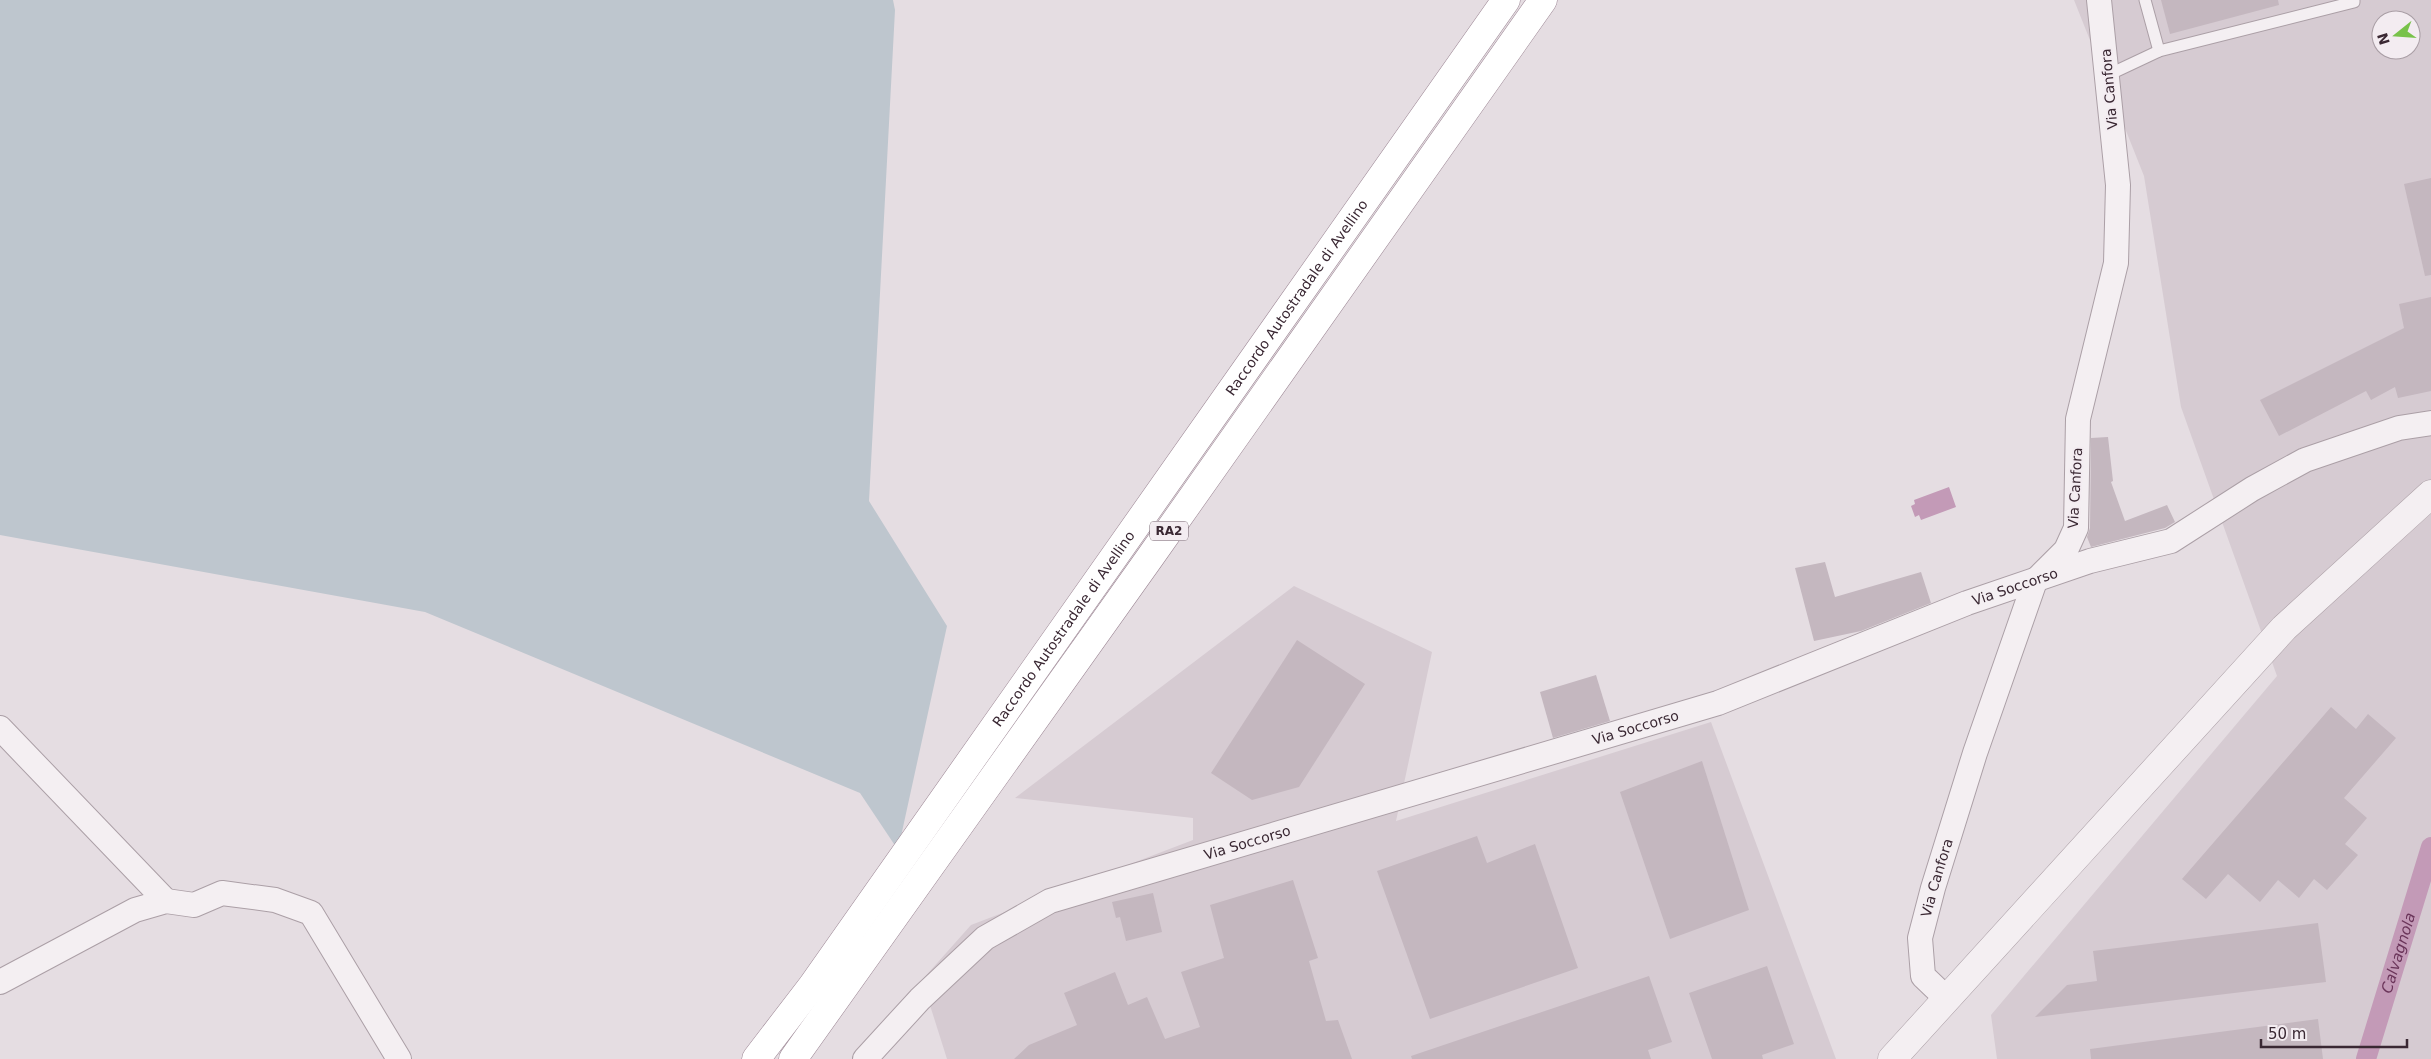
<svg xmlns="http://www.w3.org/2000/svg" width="2431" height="1059" font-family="'DejaVu Sans',sans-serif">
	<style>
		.built { fill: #d6cbd2; fill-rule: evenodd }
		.green { fill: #bec6ce }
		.water { fill: #c39ab7 }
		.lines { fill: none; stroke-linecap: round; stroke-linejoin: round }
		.canal { stroke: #c39ab7; stroke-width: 20 }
		.building { fill: #c4b7bf }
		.service-casing { stroke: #ab9fa6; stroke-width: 13 }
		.minor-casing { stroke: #ab9fa6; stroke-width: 26 }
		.tertiary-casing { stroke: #ab9fa6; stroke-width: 29 }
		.motorway-casing { stroke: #9b8593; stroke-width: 29 }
		.service { stroke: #f4eff2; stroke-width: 11 }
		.minor { stroke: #f4eff2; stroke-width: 24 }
		.tertiary { stroke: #f4eff2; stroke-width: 28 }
		.motorway { stroke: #fff; stroke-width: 28 }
		.labels { text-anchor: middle; stroke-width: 4; stroke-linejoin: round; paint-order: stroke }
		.shield { fill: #f3ecf1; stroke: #72636c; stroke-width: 1 }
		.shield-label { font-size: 12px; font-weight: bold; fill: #3a2833 }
		.street-label { font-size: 14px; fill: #3a2833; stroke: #f3ecf1 }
		.water-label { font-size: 15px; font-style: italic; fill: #6b355a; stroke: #f3ecf1 }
	</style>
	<rect width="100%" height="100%" fill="#e5dde2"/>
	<g class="built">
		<path d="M2074,0H2431V1059H1997L1991,1015L2277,676L2181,407L2144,176ZM2381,20H2411V50H2381Z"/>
		<path d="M1294,586L1432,652L1396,821L1711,722L1836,1059H947L922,980L971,925L1193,840V818L1015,798Z"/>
	</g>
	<path class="green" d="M0,0H893L895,10L869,501L947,626L898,850L860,793L425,612L0,535Z"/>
	<path class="water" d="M1949,487L1956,507L1921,520L1919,515L1915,517L1911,506L1915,504L1914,500Z"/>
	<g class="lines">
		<path class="canal" id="s1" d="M2366,1059L2431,847"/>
	</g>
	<g class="building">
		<path d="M2161,0H2278L2279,5L2170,34Z"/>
		<path d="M2431,178V275L2425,276L2404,184Z"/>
		<path d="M2431,297V391L2398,398L2395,387L2371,400L2366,391L2279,436L2260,400L2404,328L2399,304Z"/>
		<path d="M2108,437L2113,481L2111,482L2125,521L2167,505L2175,522L2165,528L2091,547L2087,537L2090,528L2091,438Z"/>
		<path d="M1825,562L1835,597L1921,572L1931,603L1861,631L1814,641L1795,568Z"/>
		<path d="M1297,640L1365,684L1299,787L1252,800L1211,773Z"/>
		<path d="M1596,675L1610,721L1553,738L1540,692Z"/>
		<path d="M2331,707L2356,729L2368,714L2396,738L2344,798L2367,818L2345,844L2358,855L2327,890L2314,879L2299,898L2278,880L2260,902L2228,874L2206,899L2182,879Z"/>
		<path d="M1702,761L1749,910L1670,939L1620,792Z"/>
		<path d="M1477,836L1487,863L1535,844L1578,968L1430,1019L1377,871Z"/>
		<path d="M1293,880L1318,958L1309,961L1326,1021L1338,1020L1352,1059H1014L1029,1045L1077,1025L1064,993L1115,972L1128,1005L1147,997L1165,1039L1200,1027L1181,972L1224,958L1210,905Z"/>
		<path d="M1153,893L1162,932L1126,941L1120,917L1116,918L1112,902Z"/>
		<path d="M2318,923L2326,982L2035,1017L2067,985L2097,981L2093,951Z"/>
		<path d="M1767,966L1794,1044L1762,1055L1763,1059H1712L1689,993Z"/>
		<path d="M1649,976L1672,1042L1648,1050L1651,1059H1412L1411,1056Z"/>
		<path d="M2318,1019L2323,1059H2091L2090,1049Z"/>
	</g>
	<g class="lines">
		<defs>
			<g id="service">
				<path d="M2145,0L2159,51L2354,2V0"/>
				<path d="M2108,75L2159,51"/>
			</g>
			<g id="minor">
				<path d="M0,728L166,901"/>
				<path d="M0,982L135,910L166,901L194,905L222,893L275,900L311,913L399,1059"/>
				<path id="s2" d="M1947,999L1923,976L1920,938L1933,888L1975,753L2035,581L2066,550L2076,528L2078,419L2116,263L2118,185L2099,0"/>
				<path id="s3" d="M865,1059L920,999L985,938L1050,901L1718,703L1967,603L2090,561L2171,541L2252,489L2305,460L2399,428L2431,423"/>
			</g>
			<path id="tertiary" d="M1892,1059L2284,628L2431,494"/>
			<g id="motorway">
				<path id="s4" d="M756,1059L812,986L1506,0"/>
				<path d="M793,1059L1151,556L1543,0"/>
			</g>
		</defs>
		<use href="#service" class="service-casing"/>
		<use href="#minor" class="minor-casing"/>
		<use href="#tertiary" class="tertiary-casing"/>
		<use href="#motorway" class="motorway-casing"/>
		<use href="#service" class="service"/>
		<use href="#minor" class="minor"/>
		<use href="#tertiary" class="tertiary"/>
		<use href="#motorway" class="motorway"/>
	</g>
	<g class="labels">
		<rect class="shield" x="1150" y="521.5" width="38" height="19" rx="4"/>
		<g class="shield-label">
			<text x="1169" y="535">RA2</text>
		</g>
		<g class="street-label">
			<text transform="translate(2109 89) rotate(-95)" y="5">Via Canfora</text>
			<text dy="5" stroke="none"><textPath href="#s4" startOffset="934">Raccordo Autostradale di Avellino</textPath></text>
			<text transform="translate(2075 488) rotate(-87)" y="5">Via Canfora</text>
			<text dy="5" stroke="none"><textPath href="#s3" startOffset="1261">Via Soccorso</textPath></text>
			<text dy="5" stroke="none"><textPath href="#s4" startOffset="529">Raccordo Autostradale di Avellino</textPath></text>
			<text dy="5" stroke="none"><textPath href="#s3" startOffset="856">Via Soccorso</textPath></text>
			<text dy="5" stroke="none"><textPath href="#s3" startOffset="451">Via Soccorso</textPath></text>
			<text dy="5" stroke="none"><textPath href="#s2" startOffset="134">Via Canfora</textPath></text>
		</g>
		<g class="water-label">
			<text dy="5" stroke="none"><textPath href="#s1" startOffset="111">Calvagnola</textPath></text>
		</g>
	</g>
	<g transform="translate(2396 35) rotate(253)"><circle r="24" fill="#f3ecf1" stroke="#a99ea5"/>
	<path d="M0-4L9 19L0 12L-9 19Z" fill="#78c24a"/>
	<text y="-8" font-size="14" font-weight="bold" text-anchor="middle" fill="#3a2833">N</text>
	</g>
	<path d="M2261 1039v8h146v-8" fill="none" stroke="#3a2833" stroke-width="2.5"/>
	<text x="2268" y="1039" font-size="15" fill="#3a2833" stroke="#f3ecf1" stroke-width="4" paint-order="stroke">50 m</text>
</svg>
